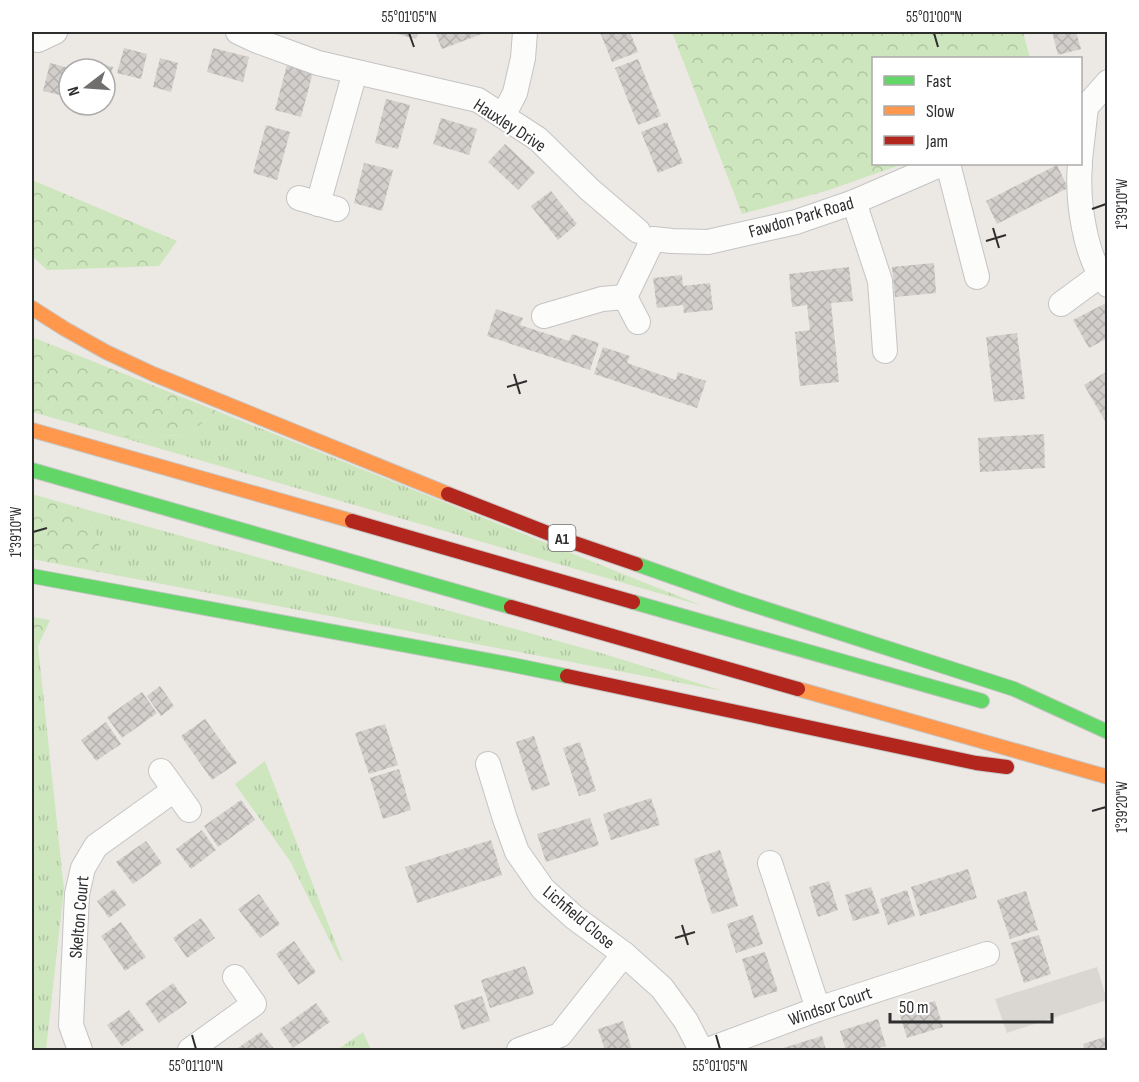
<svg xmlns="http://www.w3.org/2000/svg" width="1139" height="1082" font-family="'Sofia Sans Condensed',sans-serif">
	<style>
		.grass { fill: url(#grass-tufts) }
		.forest { fill: url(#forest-crowns) }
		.plaza { fill: #dad6d2 }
		.building { fill: url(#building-cross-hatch) }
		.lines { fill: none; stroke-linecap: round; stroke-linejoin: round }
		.street-casing { stroke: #c5c4c5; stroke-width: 26 }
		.fast-casing { stroke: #c6c5c4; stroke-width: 16 }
		.slow-casing { stroke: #c6c5c4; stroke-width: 16 }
		.jam-casing { stroke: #c6c5c4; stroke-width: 16 }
		.street { stroke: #fcfcfb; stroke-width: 24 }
		.fast { stroke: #63d668; stroke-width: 14 }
		.slow { stroke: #ff974d; stroke-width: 14 }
		.jam { stroke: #b3261e; stroke-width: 14 }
		.ticks { fill: none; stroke: #2e2e2e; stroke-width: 2 }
		.labels { text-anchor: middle; stroke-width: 4.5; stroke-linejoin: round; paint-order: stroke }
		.shield { fill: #fff; stroke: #6d6d6d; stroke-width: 1.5 }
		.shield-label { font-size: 16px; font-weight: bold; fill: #2e2e2e }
		.street-label { font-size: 18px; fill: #2e2e2e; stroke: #fff }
		.neatline { fill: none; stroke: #2e2e2e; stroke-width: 2 }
		.ticks-label { font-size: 15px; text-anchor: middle; fill: #2e2e2e }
	</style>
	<defs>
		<pattern id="grass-tufts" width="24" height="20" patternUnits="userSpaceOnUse" patternTransform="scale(1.5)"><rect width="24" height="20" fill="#cee6be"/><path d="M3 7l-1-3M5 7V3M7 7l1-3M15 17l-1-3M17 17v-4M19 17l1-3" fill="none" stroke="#b1c6a4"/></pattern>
		<pattern id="forest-crowns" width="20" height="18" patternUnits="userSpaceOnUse" patternTransform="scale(1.5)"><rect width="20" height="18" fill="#cee6be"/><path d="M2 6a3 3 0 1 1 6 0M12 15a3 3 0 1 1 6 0" fill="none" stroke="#b1c6a4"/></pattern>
		<pattern id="building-cross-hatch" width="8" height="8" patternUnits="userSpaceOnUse" patternTransform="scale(1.5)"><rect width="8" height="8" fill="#d1cecb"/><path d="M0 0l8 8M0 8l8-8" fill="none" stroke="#b4b1af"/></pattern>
	</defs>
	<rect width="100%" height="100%" fill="#ece8e4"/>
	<g class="grass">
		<path d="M217,411L703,606L120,437L187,435Z"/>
		<path d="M81,508L601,653L723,691L99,572V539Z"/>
		<path d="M38,646L64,889L46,1050H32V652Z"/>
		<path d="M265,761L343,962L339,959L290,861L235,784Z"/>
		<path d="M363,1032L371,1050H337Z"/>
	</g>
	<g class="forest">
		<path d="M672,32H1023L1030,58H874V164H903L829,190L742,214Z"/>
		<path d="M32,180L177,241L159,266L47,270L32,256Z"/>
		<path d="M32,337L217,411L187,435L120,437L32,412Z"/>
		<path d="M32,494L81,508L99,539V572L32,559Z"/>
		<path d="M32,617L50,620L38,646L32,652Z"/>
	</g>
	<path class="plaza" d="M1097,967L1107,1000L1007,1033L995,999Z"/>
	<g class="building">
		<path d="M390,32H419L416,39Z"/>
		<path d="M435,32H487L442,49Z"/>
		<path d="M600,32H630L638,52L612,62Z"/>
		<path d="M1052,32H1076L1081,49L1058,55Z"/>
		<path d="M124,48L147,54L141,79L117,73Z"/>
		<path d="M213,48L249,57L243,82L207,72Z"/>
		<path d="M160,58L178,63L171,92L153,87Z"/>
		<path d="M638,59L661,116L638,125L615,68Z"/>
		<path d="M89,61L113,67L107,90L105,89V69H87Z"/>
		<path d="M50,63L69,68V77L64,96L43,91Z"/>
		<path d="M287,65L313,72L301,117L275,110Z"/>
		<path d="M386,99L410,105L398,149L375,143Z"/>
		<path d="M441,118L477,129L469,155L433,144Z"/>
		<path d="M667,122L683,163L658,173L641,132Z"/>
		<path d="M266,125L290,132L277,180L253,173Z"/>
		<path d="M505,144L535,172L518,190L488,162Z"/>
		<path d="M364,163L393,170L382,211L354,203Z"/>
		<path d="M1057,165L1068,188L997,224L986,201Z"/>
		<path d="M551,191L577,224L558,240L531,206Z"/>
		<path d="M934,263L936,293L895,297L892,267Z"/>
		<path d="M849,267L853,301L831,303L839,382L800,386L795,332L810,330L807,305L792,307L789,274Z"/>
		<path d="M682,275L683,286L710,283L713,310L684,313L683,305L657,308L653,278Z"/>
		<path d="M1108,302V338L1089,348L1073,320Z"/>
		<path d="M496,309L523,318L520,325L569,341L572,334L599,343L590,370L487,336Z"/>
		<path d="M1017,333L1025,399L994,402L986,337Z"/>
		<path d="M603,347L630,356L627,363L676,380L678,372L706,381L697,408L594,374Z"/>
		<path d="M1106,372L1108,375V426L1084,385Z"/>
		<path d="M1044,434L1045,468L980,472L978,438Z"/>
		<path d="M160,686L174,706L161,716L147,696Z"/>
		<path d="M142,692L157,713L122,738L107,717Z"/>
		<path d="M205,719L237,763L212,780L181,736Z"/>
		<path d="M106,722L121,744L96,761L81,740Z"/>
		<path d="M385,724L398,765L369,774L355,733Z"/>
		<path d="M534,736L550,785L532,791L516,742Z"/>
		<path d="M580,742L596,791L579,796L563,748Z"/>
		<path d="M399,769L411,810L383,819L370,778Z"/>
		<path d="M651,798L660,825L611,840L603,814Z"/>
		<path d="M241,800L255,820L218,847L204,826Z"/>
		<path d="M590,818L599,845L546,862L537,834Z"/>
		<path d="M202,830L216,850L191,869L176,849Z"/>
		<path d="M491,840L502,875L417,903L405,867Z"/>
		<path d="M146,841L162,863L133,884L116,862Z"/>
		<path d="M720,850L738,906L712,914L694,859Z"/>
		<path d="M968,869L977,898L920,916L911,887Z"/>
		<path d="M829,881L838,910L818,917L809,887Z"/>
		<path d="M871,887L880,913L853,921L845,895Z"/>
		<path d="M114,889L126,905L109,918L97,901Z"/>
		<path d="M907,890L915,916L888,925L880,899Z"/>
		<path d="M1026,891L1038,930L1010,939L997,900Z"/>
		<path d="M259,894L280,924L260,938L238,909Z"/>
		<path d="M753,915L763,944L736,953L727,924Z"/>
		<path d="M201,918L215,938L187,958L173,938Z"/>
		<path d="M121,922L146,957L125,971L101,936Z"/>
		<path d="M1039,935L1051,974L1024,983L1011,943Z"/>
		<path d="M294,941L316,972L298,985L276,954Z"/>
		<path d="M765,952L778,991L754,998L742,959Z"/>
		<path d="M525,966L534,994L490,1008L481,980Z"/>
		<path d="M173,983L187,1003L159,1023L145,1003Z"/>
		<path d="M482,996L490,1021L462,1030L454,1005Z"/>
		<path d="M935,1001L943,1027L907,1038L899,1012Z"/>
		<path d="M316,1003L330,1022L293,1048L280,1029Z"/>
		<path d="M129,1010L144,1030L122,1046L107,1025Z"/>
		<path d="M878,1019L886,1046L871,1050H846L840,1031Z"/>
		<path d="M623,1021L632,1050H605L598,1029Z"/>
		<path d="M261,1032L275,1050H235Z"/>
		<path d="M822,1036L826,1050H777Z"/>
		<path d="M1108,1036V1050H1085L1083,1044Z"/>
	</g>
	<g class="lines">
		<defs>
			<g id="street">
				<path d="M238,32L255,40L318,63L478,100L538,139L589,189L638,231"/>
				<path d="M32,39L38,40L55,32"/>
				<path d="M1080,107H1086L1108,82"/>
				<path d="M503,116L515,93L523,58L525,32"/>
				<path d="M1080,160L1086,107"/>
				<path d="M948,164L977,277"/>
				<path d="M1080,164C1077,198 1084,258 1108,285"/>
				<path d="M299,198L337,209"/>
				<path d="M854,202L880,281L885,351"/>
				<path d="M318,204L355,72"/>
				<path d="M625,297L653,239L672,241L708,242L796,222L854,202L942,164"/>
				<path d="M1061,304L1099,276"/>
				<path d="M544,316L602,299L625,297L638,322"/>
				<path d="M488,764L505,819L517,852L543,889L575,918L624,954L662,988L686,1021L701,1050"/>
				<path d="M161,771L189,810"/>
				<path d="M770,863L818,1009"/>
				<path d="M80,1050L71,1025L77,894L83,868L96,846L174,790"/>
				<path d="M190,1050L254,1004L235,977"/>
				<path d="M519,1050L560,1035L624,954"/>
				<path d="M708,1050L818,1009L987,954"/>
			</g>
			<g id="fast">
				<path d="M32,470L511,607"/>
				<path d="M636,564L738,600L1014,689L1108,732"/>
				<path d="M32,576L513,665L567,676"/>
				<path d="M633,602L982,701"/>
			</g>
			<g id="slow">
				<path d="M32,308L65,329L106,352L153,374L448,494"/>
				<path d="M32,430L352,521"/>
				<path d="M798,689L1108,777"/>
			</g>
			<g id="jam">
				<path d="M448,494L563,539L636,564"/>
				<path d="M352,521L633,602"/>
				<path d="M511,607L798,689"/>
				<path d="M567,676L976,763L1007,767"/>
			</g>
		</defs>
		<use href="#street" class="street-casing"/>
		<use href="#fast" class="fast-casing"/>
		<use href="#slow" class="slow-casing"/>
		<use href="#jam" class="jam-casing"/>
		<use href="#street" class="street"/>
		<use href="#fast" class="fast"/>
		<use href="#slow" class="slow"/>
		<use href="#jam" class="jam"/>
	</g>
	<path class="ticks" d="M409,33L414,47M934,33L938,47M1092,209L1106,204M993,228L999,248M986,241L1006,235M514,374L520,394M507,387L527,381M33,532L47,528M1092,811L1106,807M682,925L688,945M675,938L695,932M192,1035L196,1049M716,1035L720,1049"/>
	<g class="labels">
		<rect class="shield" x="548.5" y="525" width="27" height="26" rx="4.5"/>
		<g class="shield-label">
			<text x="562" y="544">A1</text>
		</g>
		<g class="street-label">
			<text transform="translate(510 125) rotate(33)" y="6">Hauxley Drive</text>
			<text transform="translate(801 217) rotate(-16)" y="6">Fawdon Park Road</text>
			<text transform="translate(79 917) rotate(-85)" y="6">Skelton Court</text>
			<text transform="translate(579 917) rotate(40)" y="6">Lichfield Close</text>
			<text transform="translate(830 1006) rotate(-19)" y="6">Windsor Court</text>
		</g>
	</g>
	<rect width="1139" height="1082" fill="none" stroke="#ffffff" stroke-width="66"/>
	<rect x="872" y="57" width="210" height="108" fill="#ffffff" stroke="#ababab" stroke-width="1.5"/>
	<rect x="884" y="76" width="30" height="9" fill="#63d668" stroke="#ababab" stroke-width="1.5"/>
	<text x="926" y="87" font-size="18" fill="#2e2e2e">Fast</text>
	<rect x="884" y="106" width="30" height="9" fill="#ff974d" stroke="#ababab" stroke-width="1.5"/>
	<text x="926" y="117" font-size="18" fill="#2e2e2e">Slow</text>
	<rect x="884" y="136" width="30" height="9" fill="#b3261e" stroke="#ababab" stroke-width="1.5"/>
	<text x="926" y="147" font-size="18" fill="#2e2e2e">Jam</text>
	<g transform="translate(87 87) rotate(253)"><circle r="28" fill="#ffffff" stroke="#ababab" stroke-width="1.5"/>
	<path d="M0-4.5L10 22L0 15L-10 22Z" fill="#706f6e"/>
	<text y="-9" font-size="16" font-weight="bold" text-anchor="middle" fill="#2e2e2e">N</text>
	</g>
	<path d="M890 1013v9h162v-9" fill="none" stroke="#2e2e2e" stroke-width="3"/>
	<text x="899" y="1013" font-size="18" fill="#2e2e2e" stroke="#ffffff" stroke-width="4.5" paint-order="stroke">50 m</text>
	<rect x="33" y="33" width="1073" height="1016" class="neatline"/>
	<g class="ticks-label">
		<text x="409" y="22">55°01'05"N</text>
		<text x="934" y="22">55°01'00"N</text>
		<text transform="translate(1122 204) rotate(-90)" y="5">1°39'10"W</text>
		<text transform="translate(16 532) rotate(-90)" y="5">1°39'10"W</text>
		<text transform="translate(1122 807) rotate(-90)" y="5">1°39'20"W</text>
		<text x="196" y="1071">55°01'10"N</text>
		<text x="720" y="1071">55°01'05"N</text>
	</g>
</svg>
